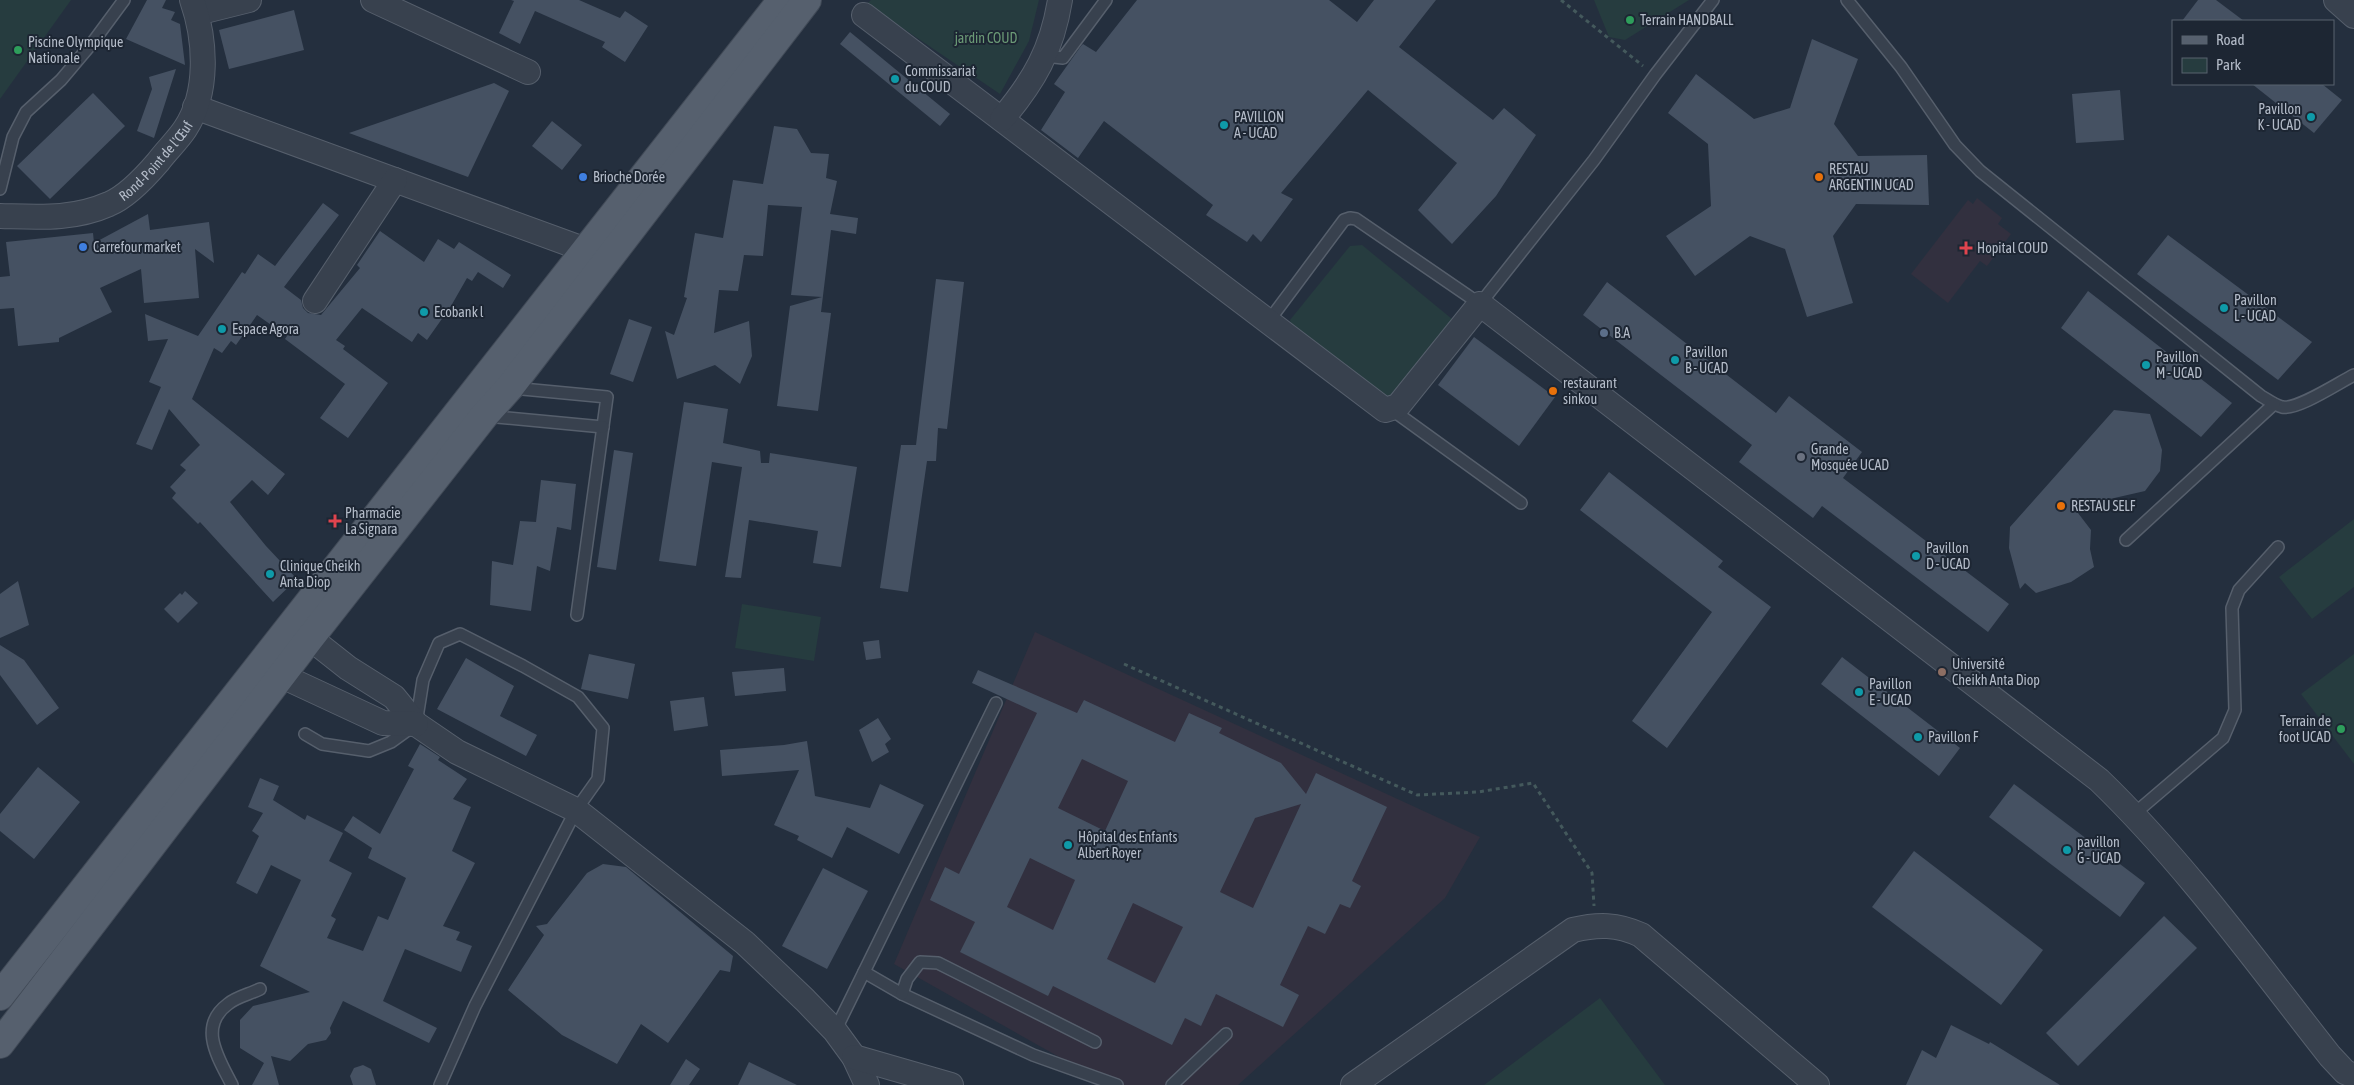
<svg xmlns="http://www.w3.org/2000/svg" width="2354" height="1085" font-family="'Asap Condensed',sans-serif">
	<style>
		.medical { fill: #32303f }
		.green { fill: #263c3f }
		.building { fill: #455162; fill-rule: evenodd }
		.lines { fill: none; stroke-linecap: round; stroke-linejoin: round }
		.service-casing { stroke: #565f6c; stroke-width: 14 }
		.minor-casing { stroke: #565f6c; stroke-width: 26 }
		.primary-casing { stroke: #414a57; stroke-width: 30 }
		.path { stroke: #44595c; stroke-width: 3; stroke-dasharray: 4 4; stroke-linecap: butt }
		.service { stroke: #38414e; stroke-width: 11 }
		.minor { stroke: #38414e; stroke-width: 24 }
		.primary { stroke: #56606e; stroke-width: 28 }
		.leisure-dot { fill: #2e9e5b; stroke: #1d2633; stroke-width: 2 }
		.culture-dot { fill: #0f9aa8; stroke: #1d2633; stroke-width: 2 }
		.shop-dot { fill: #3f7fe0; stroke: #1d2633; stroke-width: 2 }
		.food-dot { fill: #e8710a; stroke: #1d2633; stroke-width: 2 }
		.health-dot { fill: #e0444e; stroke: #1d2633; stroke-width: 2 }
		.service-dot { fill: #5c6f8a; stroke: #1d2633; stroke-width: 2 }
		.worship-dot { fill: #6b7280; stroke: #1d2633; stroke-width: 2 }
		.education-dot { fill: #8d6e63; stroke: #1d2633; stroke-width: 2 }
		.labels { text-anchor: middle; stroke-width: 4; stroke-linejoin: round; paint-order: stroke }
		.poi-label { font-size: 14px; fill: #b4bcc9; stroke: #1d2633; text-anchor: start }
		.park-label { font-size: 14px; fill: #6b9a76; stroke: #1d2633 }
		.street-label { font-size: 14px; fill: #b4bcc9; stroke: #1d2633 }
	</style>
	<rect width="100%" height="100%" fill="#242f3e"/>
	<g class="medical">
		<path d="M1977,198L2002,218L1998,224L2011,234L1987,266L1980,261L1948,303L1911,274L1968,200L1973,204Z"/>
		<path d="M1035,632L1480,837L1445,898L1238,1085H1109L894,964Z"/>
	</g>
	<g class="green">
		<path d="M0,0H71L0,99Z"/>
		<path d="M871,0H1039L1029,41L1000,94L867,4Z"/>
		<path d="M1594,0H1689L1625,40L1609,37Z"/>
		<path d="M1362,245L1452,319L1451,327L1394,400L1384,401L1292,331L1290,320L1350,246Z"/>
		<path d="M2354,519V587L2312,619L2279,577Z"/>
		<path d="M742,604L821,617L814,661L735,648Z"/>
		<path d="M2354,654V764L2301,694Z"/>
		<path d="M1600,998L1665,1085H1484Z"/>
	</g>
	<g class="building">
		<path d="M147,0H166L162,8L175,12L171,20L180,24L185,65L126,39Z"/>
		<path d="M511,0H579L620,18L625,11L648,26L625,62L602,47L605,42L535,11L520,44L499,33L514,1Z"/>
		<path d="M1137,0H1329L1357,22L1374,0H1436L1399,47L1493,120L1504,108L1536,135L1496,196L1452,244L1418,210L1457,163L1368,90L1281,193L1293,199L1261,242L1253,234L1247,242L1206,215L1213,205L1104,121L1078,158L1041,130L1065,92L1054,84L1081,46L1083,44L1096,52Z"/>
		<path d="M2198,0H2216L2244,21H2182Z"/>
		<path d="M294,10L304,50L229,69L219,30Z"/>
		<path d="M850,32L950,114L940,126L840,44Z"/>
		<path d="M1812,39L1858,59L1834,124L1858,156L1927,155L1929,205L1856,204L1833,236L1853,303L1807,317L1785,249L1750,236L1695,276L1666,236L1711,206L1708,144L1668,113L1696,74L1754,119L1790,108Z"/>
		<path d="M176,69L154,138L137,131L152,89L149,77Z"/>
		<path d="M494,83L509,91L468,177L349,133Z"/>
		<path d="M2252,84H2322L2342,100L2314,133Z"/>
		<path d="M2120,90L2124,140L2076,143L2072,94Z"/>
		<path d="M93,93L125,126L50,199L17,166Z"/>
		<path d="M552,121L582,145L562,170L532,146Z"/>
		<path d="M774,126L797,129L811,153L829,154L826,178L837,181L830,214L858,218L856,234L831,230L821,312L831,313L818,411L777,406L790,306L822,297L791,295L802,207L768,205L763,256L744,255L738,291L719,290L714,333L749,321L752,356L740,384L715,365L677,379L665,331L674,335L687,298L684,297L695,233L723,238L733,180L763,184Z"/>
		<path d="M323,203L339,215L284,287L301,300L303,308L308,313L321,315L360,268L357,265L380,231L424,262L438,239L454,249L459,242L511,275L503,288L478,272L472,281L467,278L451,306L427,340L418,333L412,342L362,308L336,340L345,346L343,349L388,383L348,438L320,418L345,384L285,339L287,336L257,315L236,345L231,341L222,353L214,348L192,399L285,474L268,495L252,480L230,502L266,546L297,579L273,602L200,522L198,524L172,498L176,493L170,487L186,470L180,465L200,445L169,409L152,450L136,444L161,387L149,382L168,339L148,341L145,314L198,336L242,272L245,274L258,254L275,266Z"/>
		<path d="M148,214L150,230L209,222L214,263L195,249L199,298L144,303L141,269L100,288L112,312L59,338V342L18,346L14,308L0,309V277L10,276L6,242L93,233L94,243Z"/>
		<path d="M2168,235L2312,342L2278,380L2137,274Z"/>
		<path d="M936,279L964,282L947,429L938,428L936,461H927L908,592L880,588L901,445H916Z"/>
		<path d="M1607,282L1776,413L1789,396L1862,452L1843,478L2009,604L1988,632L1822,506L1813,518L1739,462L1752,445L1583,315Z"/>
		<path d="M2088,291L2232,403L2201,437L2061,328Z"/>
		<path d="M629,319L652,327L633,382L610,374Z"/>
		<path d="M1474,337L1555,397L1519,446L1438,385Z"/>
		<path d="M684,402L728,409L723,443L760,451L761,463H769L770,453L857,467L841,567L813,563L818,531L749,520L741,578L725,577L742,467L712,462L696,566L659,561Z"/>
		<path d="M2114,410L2150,414L2162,450L2160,471L2145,491L2110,499L2078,513L2091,530L2090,549L2094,567L2071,582L2036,593L2025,583L2020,589L2009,548L2010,527Z"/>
		<path d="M614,450L633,453L616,570L597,567Z"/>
		<path d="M1609,472L1723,561L1718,567L1771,607L1667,748L1632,721L1712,612L1580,510Z"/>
		<path d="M541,480L576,484L571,530L557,527L550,571L537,566L531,611L490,605L492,561L513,565L520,521L536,522Z"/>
		<path d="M18,581L29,625L0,638V594Z"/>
		<path d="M185,591L198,603L178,623L164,609L180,593L182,595Z"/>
		<path d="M879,640L881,658L866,660L863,642Z"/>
		<path d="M0,645L24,660L59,708L37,725L0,675Z"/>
		<path d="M589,654L635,664L628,699L581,689Z"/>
		<path d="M1842,657L1960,748L1939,776L1821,684Z"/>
		<path d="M466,658L514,686L500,716L537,735L526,756L437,709Z"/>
		<path d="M784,668L786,691L735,696L732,672Z"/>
		<path d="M978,670L1077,713L1084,700L1175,742L1189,713L1222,728L1219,733L1281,763L1306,794L1316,773L1387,807L1352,881L1361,886L1350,908L1340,904L1325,934L1308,926L1280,985L1299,995L1283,1027L1216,994L1201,1026L1185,1018L1172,1045L1053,986L1048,996L960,952L975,922L930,900L945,867L959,874L1037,713L972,683ZM1082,759L1128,781L1105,831L1058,808ZM1301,804L1253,908L1220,892L1255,818ZM1030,858L1075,880L1053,930L1007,907ZM1133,903L1183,927L1155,983L1107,959Z"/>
		<path d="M704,697L708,726L674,731L670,701Z"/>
		<path d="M878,718L891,739L885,744L889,752L872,762L859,730Z"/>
		<path d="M807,741L815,796L870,808L880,784L924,805L899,854L847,827L832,858L797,840L799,836L774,825L799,770L722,776L720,750L784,745Z"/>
		<path d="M420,744L440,757L438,760L467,779L453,799L471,807L452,851L475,863L443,926L460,932L456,940L472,946L461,972L405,949L383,1001L437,1028L429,1043L343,1001L330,1028L331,1033L326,1040L308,1044L290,1061L271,1056L279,1085H252L264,1063L240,1048V1020L253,1006L310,992L260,966L301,880L271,865L257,894L236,883L259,836L252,831L263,813L248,807L260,778L279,786L273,800L305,820L307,815L343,833L329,861L352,873L331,916L336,919L327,938L363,951L378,916L388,920L406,878L368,858L372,848L344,830L353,816L380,834L414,769L408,766Z"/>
		<path d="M38,767L80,802L34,859L0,831V814Z"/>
		<path d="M2014,784L2145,883L2120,917L1989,817Z"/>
		<path d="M1914,851L2043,950L2001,1005L1872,907Z"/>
		<path d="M603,864L626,867L733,956L730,972L720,970L668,1043L641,1024L617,1064L562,1035L508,990L544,935L536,926L547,924L587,873Z"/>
		<path d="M823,868L868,891L827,969L782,946Z"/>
		<path d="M2164,916L2197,948L2078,1066L2046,1033Z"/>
		<path d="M1951,1025L1989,1044L1990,1042L2060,1085H1906L1922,1050L1936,1058Z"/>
		<path d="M686,1059L700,1069L689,1085H670Z"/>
		<path d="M749,1062L797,1085H738Z"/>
		<path d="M363,1065L371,1069L376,1085H353L350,1076L354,1068Z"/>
	</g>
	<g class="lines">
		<defs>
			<g id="service">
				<path d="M1847,0L1901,67L1955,145L1980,171L2261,396C2268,400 2274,405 2282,407C2298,410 2338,383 2354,375"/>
				<path d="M1045,56L1063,58L1106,0"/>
				<path d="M0,189L13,137L26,112L61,80L93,42L124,0"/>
				<path d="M1268,322L1344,220L1350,218L1356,219L1480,304L1594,160L1655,75L1713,0"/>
				<path d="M512,388L607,397L577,615"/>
				<path d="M1391,409L1521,503"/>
				<path d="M486,416L603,427"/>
				<path d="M2126,540L2274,404"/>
				<path d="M305,734L322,744L369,751L391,742L416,724L423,680L439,643L460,634L523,666L578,697L603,728L598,779L576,810L475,1006L440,1085"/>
				<path d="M2134,814L2223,738L2235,710L2232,608L2239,590L2278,547"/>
				<path d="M864,972L902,994L1033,1055L1117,1085"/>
				<path d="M902,994L907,979L920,962L938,963L1095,1042"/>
				<path d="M835,1031L996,703"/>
				<path d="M232,1085C219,1059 197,1027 228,1004C236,997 250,994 260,989"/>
				<path d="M1172,1085L1226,1034"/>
			</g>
			<g id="minor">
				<path d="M373,0L528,72"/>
				<path d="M2336,0L2354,16"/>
				<path d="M197,13L249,0"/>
				<path d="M864,15L1385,410L1398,406L1480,304L2099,780C2185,863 2256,962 2330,1056L2345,1072L2354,1076"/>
				<path d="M195,107L586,250"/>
				<path d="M1002,119C1034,81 1052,50 1060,0"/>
				<path id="s1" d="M0,216C38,217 73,220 109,204C126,197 146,176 158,162C166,151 177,141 185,129C209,93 206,40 192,0"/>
				<path d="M315,301L395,180"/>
				<path d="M310,638L348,668L394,697L416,724L457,752L576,810L745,943L805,1000L835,1031L854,1057L867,1085"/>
				<path d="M282,676L383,723L416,724"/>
				<path d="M854,1057L951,1085"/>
				<path d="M1353,1085L1573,930C1598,924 1617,924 1641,935L1817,1085"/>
			</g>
			<g id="primary">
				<path d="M0,996L782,0"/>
				<path d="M0,1044L310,638L484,416L510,387L807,0"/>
			</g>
		</defs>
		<use href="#service" class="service-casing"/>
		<use href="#minor" class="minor-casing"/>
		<use href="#primary" class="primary-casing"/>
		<g class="path">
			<path d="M1561,0L1643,66"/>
			<path d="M1124,664L1417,795L1478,792L1533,783L1592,873L1594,906"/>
		</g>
		<use href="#service" class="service"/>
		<use href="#minor" class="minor"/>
		<use href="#primary" class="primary"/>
	</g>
	<g class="leisure-dot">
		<circle cx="1630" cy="20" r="5"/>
		<circle cx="18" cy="50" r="5"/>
		<circle cx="2341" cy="729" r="5"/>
	</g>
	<g class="culture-dot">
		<circle cx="895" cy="79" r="5"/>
		<circle cx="2311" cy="117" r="5"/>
		<circle cx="1224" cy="125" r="5"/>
		<circle cx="2224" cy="308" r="5"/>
		<circle cx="424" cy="312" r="5"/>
		<circle cx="222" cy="329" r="5"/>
		<circle cx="1675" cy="360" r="5"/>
		<circle cx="2146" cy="365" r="5"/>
		<circle cx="1916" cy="556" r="5"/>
		<circle cx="270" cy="574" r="5"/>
		<circle cx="1859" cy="692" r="5"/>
		<circle cx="1918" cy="737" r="5"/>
		<circle cx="1068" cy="845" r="5"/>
		<circle cx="2067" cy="850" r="5"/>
	</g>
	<g class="shop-dot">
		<circle cx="583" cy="177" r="5"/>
		<circle cx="83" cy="247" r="5"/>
	</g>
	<g class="food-dot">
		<circle cx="1819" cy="177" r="5"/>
		<circle cx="1553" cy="391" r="5"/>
		<circle cx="2061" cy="506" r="5"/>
	</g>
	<g class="health-dot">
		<path d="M1963.5 240.5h5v5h5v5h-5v5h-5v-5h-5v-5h5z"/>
		<path d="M332.5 513.5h5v5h5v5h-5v5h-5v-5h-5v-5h5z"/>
	</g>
	<circle class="service-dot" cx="1604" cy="333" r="5"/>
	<circle class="worship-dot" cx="1801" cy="457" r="5"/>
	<circle class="education-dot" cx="1942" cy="672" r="5"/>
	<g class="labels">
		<g class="poi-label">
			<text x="1640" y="25">Terrain HANDBALL</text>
			<text x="28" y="47">Piscine Olympique<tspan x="28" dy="16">Nationale</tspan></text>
			<text x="905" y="76">Commissariat<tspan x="905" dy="16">du COUD</tspan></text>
			<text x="2301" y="114" text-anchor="end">Pavillon<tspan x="2301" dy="16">K - UCAD</tspan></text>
			<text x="1234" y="122">PAVILLON<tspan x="1234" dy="16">A - UCAD</tspan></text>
			<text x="1829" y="174">RESTAU<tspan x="1829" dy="16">ARGENTIN UCAD</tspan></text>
			<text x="593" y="182">Brioche Dorée</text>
			<text x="93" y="252">Carrefour market</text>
			<text x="1977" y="253">Hopital COUD</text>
			<text x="2234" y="305">Pavillon<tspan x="2234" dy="16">L - UCAD</tspan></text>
			<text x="434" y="317">Ecobank l</text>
			<text x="232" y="334">Espace Agora</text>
			<text x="1614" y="338">B.A</text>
			<text x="1685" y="357">Pavillon<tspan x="1685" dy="16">B - UCAD</tspan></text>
			<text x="2156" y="362">Pavillon<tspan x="2156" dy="16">M - UCAD</tspan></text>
			<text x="1563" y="388">restaurant<tspan x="1563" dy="16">sinkou</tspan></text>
			<text x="1811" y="454">Grande<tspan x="1811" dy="16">Mosquée UCAD</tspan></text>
			<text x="2071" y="511">RESTAU SELF</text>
			<text x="345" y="518">Pharmacie<tspan x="345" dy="16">La Signara</tspan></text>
			<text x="1926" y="553">Pavillon<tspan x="1926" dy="16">D - UCAD</tspan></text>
			<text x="280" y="571">Clinique Cheikh<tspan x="280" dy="16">Anta Diop</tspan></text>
			<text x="1952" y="669">Université<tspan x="1952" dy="16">Cheikh Anta Diop</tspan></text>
			<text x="1869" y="689">Pavillon<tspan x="1869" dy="16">E - UCAD</tspan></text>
			<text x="2331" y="726" text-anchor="end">Terrain de<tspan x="2331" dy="16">foot UCAD</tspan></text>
			<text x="1928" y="742">Pavillon F</text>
			<text x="1078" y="842">Hôpital des Enfants<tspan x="1078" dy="16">Albert Royer</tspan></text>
			<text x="2077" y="847">pavillon<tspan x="2077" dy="16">G - UCAD</tspan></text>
		</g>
		<g class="park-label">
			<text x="986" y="43">jardin COUD</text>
		</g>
		<g class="street-label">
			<text dy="5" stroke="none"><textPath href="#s1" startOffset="175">Rond-Point de l'Œuf</textPath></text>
		</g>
	</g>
	<rect x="2172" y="20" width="162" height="65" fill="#1d2633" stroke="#59626f"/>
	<rect x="2182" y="36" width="25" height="8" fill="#56606e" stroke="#59626f"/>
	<text x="2216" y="45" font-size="15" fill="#b4bcc9">Road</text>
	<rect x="2182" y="58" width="25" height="15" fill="#263c3f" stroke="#59626f"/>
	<text x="2216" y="70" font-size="15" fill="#b4bcc9">Park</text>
</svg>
